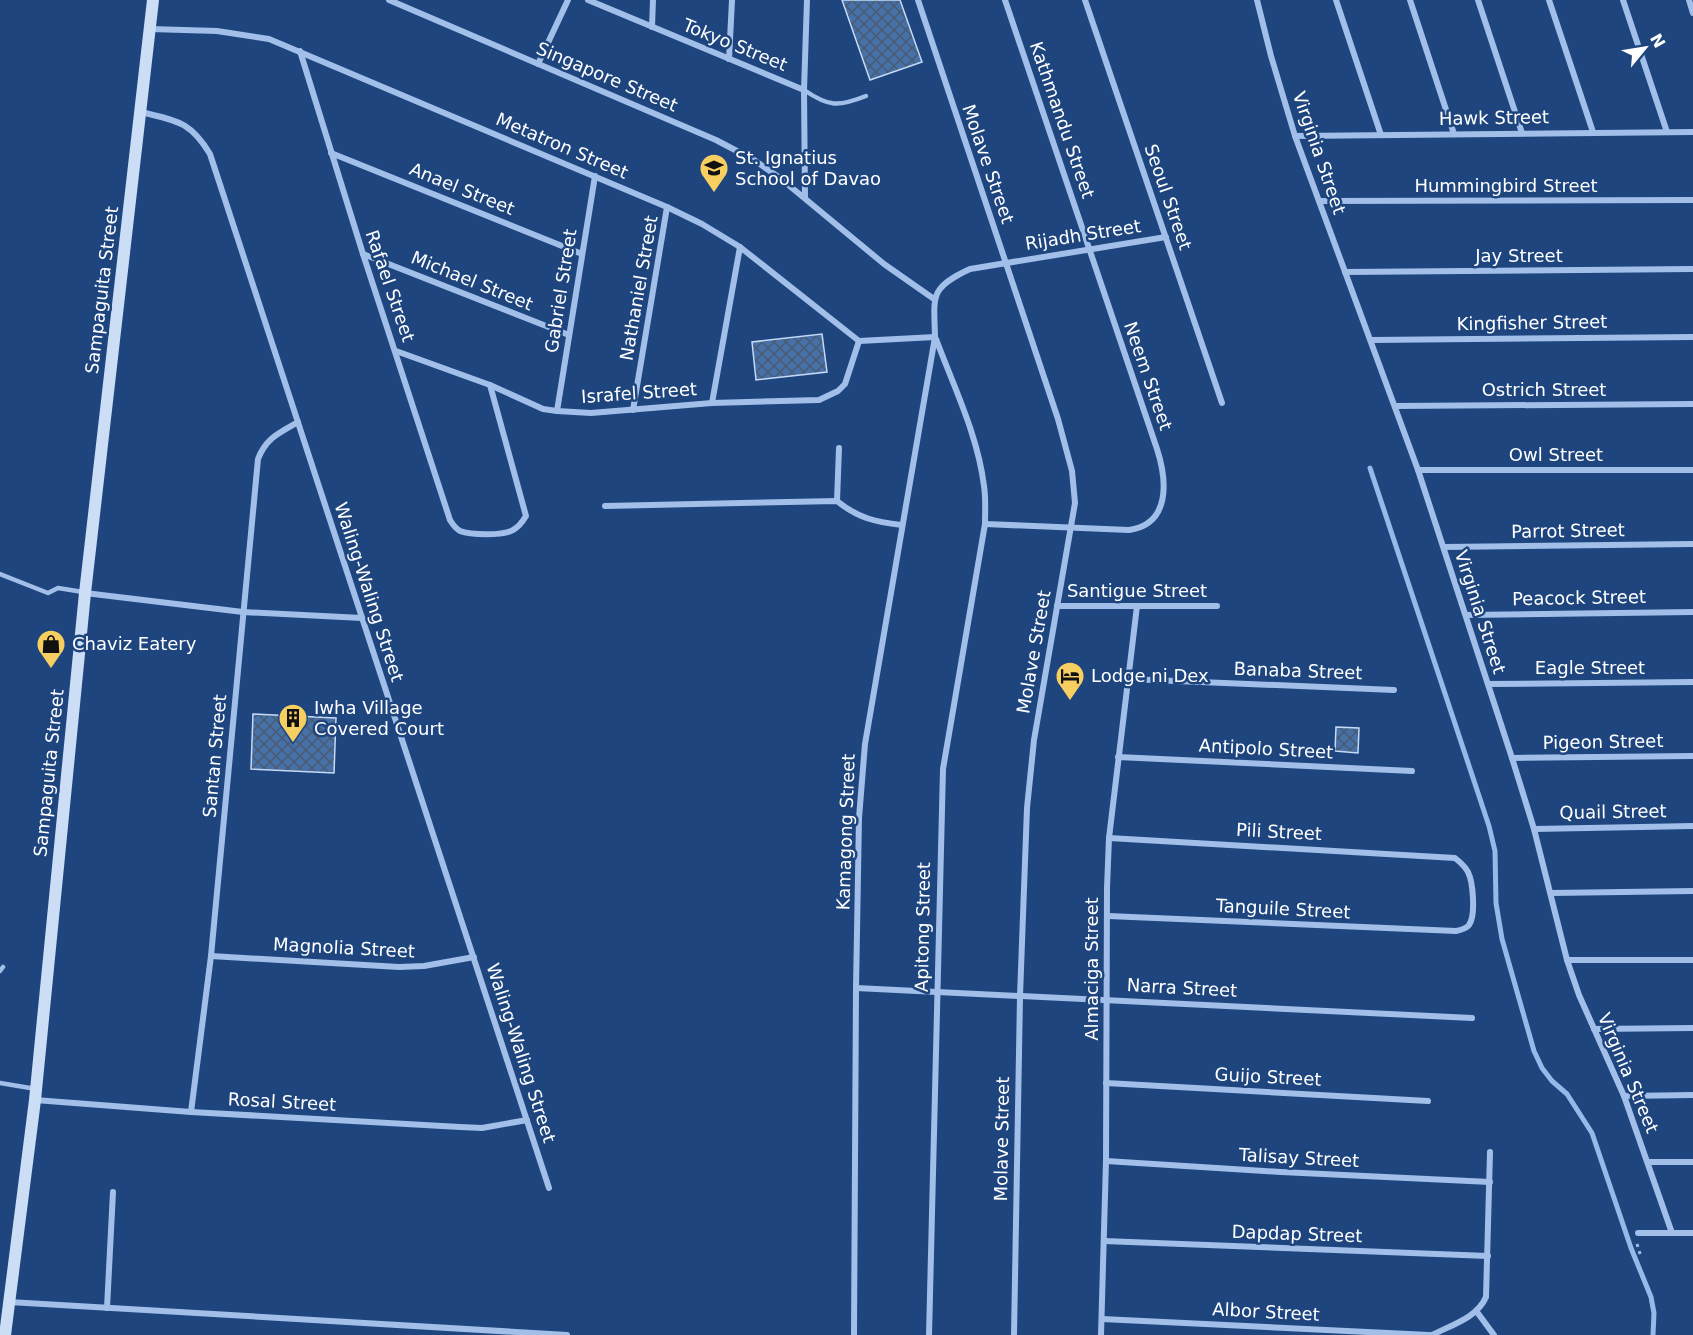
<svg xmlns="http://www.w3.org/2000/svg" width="1693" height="1335" viewBox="0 0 1693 1335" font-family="'DejaVu Sans',sans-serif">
<defs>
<pattern id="building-cross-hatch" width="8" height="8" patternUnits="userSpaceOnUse" patternTransform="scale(1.5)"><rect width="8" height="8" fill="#4670a8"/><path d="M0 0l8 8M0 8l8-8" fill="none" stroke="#4a5a71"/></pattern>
</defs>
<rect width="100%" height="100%" fill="#1e457e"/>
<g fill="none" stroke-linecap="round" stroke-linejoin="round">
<!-- stream -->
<polyline stroke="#94baea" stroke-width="5" points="1370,468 1489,826 1495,851 1496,903 1502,939 1534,1051 1542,1068 1552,1081 1567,1094 1592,1133 1631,1248 1651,1297 1654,1313 1653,1335"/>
</g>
<!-- building -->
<g fill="url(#building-cross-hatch)" stroke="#c5daf6" stroke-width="1.5">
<polygon points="842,0 900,0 922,62 870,80"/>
<polygon points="822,334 827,372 756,380 752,342"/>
<polygon points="253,714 336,718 334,773 251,769"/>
<polygon points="1336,727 1359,728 1358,753 1335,751"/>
</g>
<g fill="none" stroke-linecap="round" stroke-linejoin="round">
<!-- path -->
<polyline stroke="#a1bfe8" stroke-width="3" stroke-dasharray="3 4.5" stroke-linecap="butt" points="1637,1244 1641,1257"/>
<!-- lane -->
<g stroke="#a1bfe8" stroke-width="4.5">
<path d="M804,90C829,107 838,107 866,96"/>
<polyline points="0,574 48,593 58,588 83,592"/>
<polyline points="0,971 3,967"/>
<polyline points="0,1083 36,1089"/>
</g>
<!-- street -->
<g stroke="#a1bfe8" stroke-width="6">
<polyline points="389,0 716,140 754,160 780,178 884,264 934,299"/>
<polyline points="588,0 804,90"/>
<polyline points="918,0 1058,419 1072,471 1075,503 1034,740 1027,808 1020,996 1014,1335"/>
<polyline points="1085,0 1222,403"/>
<polyline points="1257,0 1271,56 1295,136 1418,470 1512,758 1534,829 1567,960 1579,995 1624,1096 1672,1233"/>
<polyline points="1336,0 1381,135"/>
<polyline points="1410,0 1454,134"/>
<polyline points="1478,0 1522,133"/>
<polyline points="1549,0 1593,132"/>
<polyline points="1623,0 1667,132"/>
<polyline points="1689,0 1693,13"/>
<polyline points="652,27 653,0"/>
<polyline points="150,29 217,31 269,39 667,207 702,224 740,247 859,341 935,337"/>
<path d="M300,51L363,254L450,520C453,525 455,528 460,531C470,535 503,536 513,530C519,527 523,521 526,516L490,385"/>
<polyline points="729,59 732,0"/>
<polyline points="538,64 568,0"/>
<path d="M141,112C177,121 190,121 210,154L549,1188"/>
<polyline points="1295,136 1693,132"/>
<polyline points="331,153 582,254"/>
<polyline points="805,197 804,90 807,0"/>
<polyline points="1319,201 1693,200"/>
<polyline points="363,254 569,335"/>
<polyline points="1345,272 1693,269"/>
<polyline points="1371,340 1693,337"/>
<polyline points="396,351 490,385 543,409 557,411 591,413 712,403 819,400 838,391 845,384 859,341"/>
<polyline points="712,403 740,247"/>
<polyline points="1395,406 1693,404"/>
<polyline points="633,410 667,207"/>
<polyline points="557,411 595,176"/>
<polyline points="1418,470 1693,470"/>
<polyline points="837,501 839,448"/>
<path d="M605,506L837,501C858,518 875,522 902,525"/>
<path d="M985,524L1129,530C1171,524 1167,480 1157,449L1005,0"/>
<polyline points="1444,547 1693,544"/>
<polyline points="85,593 243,612 362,618"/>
<polyline points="1057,606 1217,606"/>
<polyline points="1466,615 1693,612"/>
<polyline points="1128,679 1394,690"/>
<polyline points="1488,684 1693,682"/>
<polyline points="1118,757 1412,771"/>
<polyline points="1512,758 1693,756"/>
<polyline points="1534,829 1693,826"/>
<polyline points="1551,893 1693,891"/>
<path d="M1108,916L1456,931C1461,930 1466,929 1469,925C1476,915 1473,882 1468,872C1465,866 1460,862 1455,858L1109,838"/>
<polyline points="211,956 399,967 424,966 474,957"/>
<polyline points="1567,960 1693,960"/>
<polyline points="856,988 1472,1018"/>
<polyline points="1594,1029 1693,1028"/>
<polyline points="1106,1083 1428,1101"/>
<polyline points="1624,1096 1693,1095"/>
<polyline points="35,1100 191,1112 460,1127 482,1128 527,1120"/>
<path d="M191,1112L211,956L258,459C266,438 279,433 298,422"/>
<polyline points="1106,1161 1281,1172 1490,1182"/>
<polyline points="1648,1162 1693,1162"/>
<polyline points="1638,1233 1693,1233"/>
<polyline points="1104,1241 1488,1256"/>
<polyline points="9,1302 567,1335"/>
<polyline points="107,1308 113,1192"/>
<polyline points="1477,1312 1494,1335"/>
<polyline points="1102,1319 1429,1335"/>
<path d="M854,1335L856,988L859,818L865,744L935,337C934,296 929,288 970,269L1166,237"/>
<path d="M929,1335L943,769L985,524C985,511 986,498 984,486C978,436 954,387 936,339"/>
<polyline points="1101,1335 1106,1161 1107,888 1109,838 1137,606"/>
<path d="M1432,1335C1451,1325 1477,1318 1486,1297L1490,1152"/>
</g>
<!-- secondary -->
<polyline stroke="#ccddf6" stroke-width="12" points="5,1335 35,1100 85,593 153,0"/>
</g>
<!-- icons -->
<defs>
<g id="school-pin" transform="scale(1.5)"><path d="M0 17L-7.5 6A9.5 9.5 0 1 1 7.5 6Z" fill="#f7cf60" stroke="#1e457e"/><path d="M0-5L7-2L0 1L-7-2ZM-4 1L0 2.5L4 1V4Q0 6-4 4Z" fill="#111"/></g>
<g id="shop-pin" transform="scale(1.5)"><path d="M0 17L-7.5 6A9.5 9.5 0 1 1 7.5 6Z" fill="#f7cf60" stroke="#1e457e"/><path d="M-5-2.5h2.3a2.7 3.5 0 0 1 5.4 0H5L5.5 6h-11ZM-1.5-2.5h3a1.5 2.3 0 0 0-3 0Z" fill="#111"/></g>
<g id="hotel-pin" transform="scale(1.5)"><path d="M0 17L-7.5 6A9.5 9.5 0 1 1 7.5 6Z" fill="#f7cf60" stroke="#1e457e"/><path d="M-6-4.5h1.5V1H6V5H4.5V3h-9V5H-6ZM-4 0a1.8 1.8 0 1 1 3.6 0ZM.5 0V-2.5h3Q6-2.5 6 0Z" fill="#111"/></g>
<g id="building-pin" transform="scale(1.5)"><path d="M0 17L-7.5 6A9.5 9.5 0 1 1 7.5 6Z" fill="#f7cf60" stroke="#1e457e"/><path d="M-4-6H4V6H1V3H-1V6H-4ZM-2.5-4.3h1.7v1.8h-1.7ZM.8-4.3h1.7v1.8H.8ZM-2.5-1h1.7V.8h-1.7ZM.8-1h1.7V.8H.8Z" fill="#111"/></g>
</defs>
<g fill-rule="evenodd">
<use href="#school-pin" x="714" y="168"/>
<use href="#shop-pin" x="51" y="644"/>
<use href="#hotel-pin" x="1070" y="676"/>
<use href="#building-pin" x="293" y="718"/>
</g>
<g text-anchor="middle" stroke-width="5" stroke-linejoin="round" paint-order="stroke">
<!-- street labels -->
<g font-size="18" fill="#fff" stroke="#1e457e">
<text transform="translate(735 45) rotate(22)" y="6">Tokyo Street</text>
<text transform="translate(607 77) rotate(23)" y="6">Singapore Street</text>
<text transform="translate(1494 118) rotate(-1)" y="6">Hawk Street</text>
<text transform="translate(1062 120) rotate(71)" y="6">Kathmandu Street</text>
<text transform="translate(562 146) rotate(23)" y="6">Metatron Street</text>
<text transform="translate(1319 153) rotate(71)" y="6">Virginia Street</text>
<text transform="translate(988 164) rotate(71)" y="6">Molave Street</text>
<text x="1506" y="192">Hummingbird Street</text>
<text transform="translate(462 189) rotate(22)" y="6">Anael Street</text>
<text transform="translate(1168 197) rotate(71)" y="6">Seoul Street</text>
<text transform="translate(1083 235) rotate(-9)" y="6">Rijadh Street</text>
<text x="1519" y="262">Jay Street</text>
<text transform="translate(472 281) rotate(22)" y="6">Michael Street</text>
<text transform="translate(390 286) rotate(71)" y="6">Rafael Street</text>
<text transform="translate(639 288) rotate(-80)" y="6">Nathaniel Street</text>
<text transform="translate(102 290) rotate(-83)" y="6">Sampaguita Street</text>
<text transform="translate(561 291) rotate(-81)" y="6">Gabriel Street</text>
<text transform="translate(1532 323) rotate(-1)" y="6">Kingfisher Street</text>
<text transform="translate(1148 376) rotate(71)" y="6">Neem Street</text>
<text x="1544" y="396">Ostrich Street</text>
<text transform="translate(639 393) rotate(-4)" y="6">Israfel Street</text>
<text x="1556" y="461">Owl Street</text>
<text transform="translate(1568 531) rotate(-1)" y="6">Parrot Street</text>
<text x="1137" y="597">Santigue Street</text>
<text transform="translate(369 592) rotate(72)" y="6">Waling-Waling Street</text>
<text transform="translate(1579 598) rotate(-1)" y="6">Peacock Street</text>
<text transform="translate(1480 612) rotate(72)" y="6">Virginia Street</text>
<text transform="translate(1034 652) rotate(-80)" y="6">Molave Street</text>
<text x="1590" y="674">Eagle Street</text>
<text transform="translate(1298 671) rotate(2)" y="6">Banaba Street</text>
<text transform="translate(1603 742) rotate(-1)" y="6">Pigeon Street</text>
<text transform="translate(1266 749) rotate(3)" y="6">Antipolo Street</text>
<text transform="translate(215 756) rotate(-85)" y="6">Santan Street</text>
<text transform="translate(49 773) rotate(-84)" y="6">Sampaguita Street</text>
<text transform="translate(1613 812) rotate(-1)" y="6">Quail Street</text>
<text transform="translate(846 832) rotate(-88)" y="6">Kamagong Street</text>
<text transform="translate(1279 832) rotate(3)" y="6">Pili Street</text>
<text transform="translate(1283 909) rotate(3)" y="6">Tanguile Street</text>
<text transform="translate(923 927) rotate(-89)" y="6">Apitong Street</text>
<text transform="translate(344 948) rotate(3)" y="6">Magnolia Street</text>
<text transform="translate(1092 969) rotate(-90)" y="6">Almaciga Street</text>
<text transform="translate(1182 988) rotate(3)" y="6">Narra Street</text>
<text transform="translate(521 1053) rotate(72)" y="6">Waling-Waling Street</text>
<text transform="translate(1628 1073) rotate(67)" y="6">Virginia Street</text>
<text transform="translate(1268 1077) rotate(3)" y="6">Guijo Street</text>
<text transform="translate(282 1102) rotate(3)" y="6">Rosal Street</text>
<text transform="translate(1002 1139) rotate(-89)" y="6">Molave Street</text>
<text transform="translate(1299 1158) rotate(3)" y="6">Talisay Street</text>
<text transform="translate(1297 1234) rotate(2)" y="6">Dapdap Street</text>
<text transform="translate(1266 1312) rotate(3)" y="6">Albor Street</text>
</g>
<!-- poi labels -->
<g font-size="18" fill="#fff" stroke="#1e457e" text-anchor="start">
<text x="735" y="164">St. Ignatius<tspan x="735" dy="21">School of Davao</tspan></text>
<text x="72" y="650">Chaviz Eatery</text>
<text x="1091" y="682">Lodge ni Dex</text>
<text x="314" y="714">Iwha Village<tspan x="314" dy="21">Covered Court</tspan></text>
</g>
</g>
<!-- north arrow -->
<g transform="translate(1645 48) rotate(60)" stroke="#1e457e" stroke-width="4.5" paint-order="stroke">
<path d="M0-4.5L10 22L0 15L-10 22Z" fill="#ffffff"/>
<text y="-9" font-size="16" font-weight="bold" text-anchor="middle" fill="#ffffff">N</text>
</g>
</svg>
